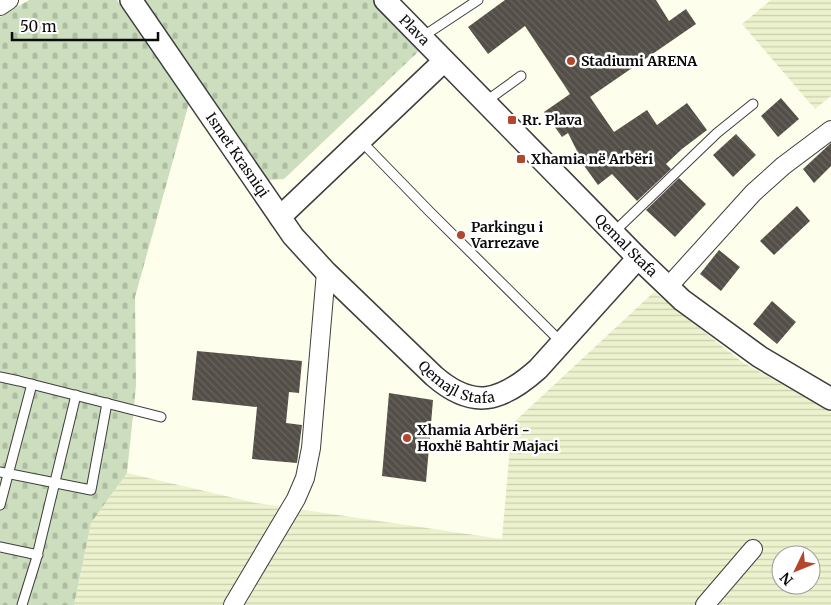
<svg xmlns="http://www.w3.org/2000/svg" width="831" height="605" viewBox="0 0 831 605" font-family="Merriweather,serif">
<defs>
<pattern id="farmland-rules" width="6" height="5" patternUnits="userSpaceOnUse" patternTransform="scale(1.25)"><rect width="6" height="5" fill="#ecf2cd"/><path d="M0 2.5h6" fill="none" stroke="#c9ceaf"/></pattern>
<pattern id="cemetery-stones" width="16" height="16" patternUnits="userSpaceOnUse" patternTransform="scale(1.25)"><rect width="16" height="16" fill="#ccdebe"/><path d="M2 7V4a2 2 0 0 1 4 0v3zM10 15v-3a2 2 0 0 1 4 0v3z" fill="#aebda2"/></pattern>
<pattern id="building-back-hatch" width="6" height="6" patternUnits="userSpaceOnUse" patternTransform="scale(1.25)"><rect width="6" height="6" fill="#534f48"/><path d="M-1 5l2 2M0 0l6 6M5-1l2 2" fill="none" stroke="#67645e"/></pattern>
</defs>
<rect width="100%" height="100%" fill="#fdfeeb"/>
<!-- farmland -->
<g fill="url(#farmland-rules)" fill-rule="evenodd">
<polygon points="771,0 831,0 831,96 815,109 742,24"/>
<path d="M654,292L742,362L831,412V605H74L91,523L127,473L256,503L502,539L512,424ZM781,555H811V585H781Z"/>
</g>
<!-- cemetery -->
<g fill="url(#cemetery-stones)">
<polygon points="29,0 117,0 189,103 135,297 136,386 127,473 91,523 74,605 0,605 0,17"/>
<polygon points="143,0 373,0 420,50 284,179 269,180"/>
</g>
<!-- building -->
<g fill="url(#building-back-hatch)">
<polygon points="505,0 656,0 669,21 686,9 696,24 590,97 614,132 647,110 657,125 687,103 707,130 682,149 666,164 671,169 637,201 612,174 598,185 585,167 568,133 562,137 544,112 570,94 525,26 488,54 468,27"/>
<polygon points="781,98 799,119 778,137 761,116"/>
<polygon points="736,134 756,155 733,177 713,155"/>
<polygon points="831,143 831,166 814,183 803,169"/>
<polygon points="679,178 706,204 675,237 646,210"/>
<polygon points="797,206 810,221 774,255 760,241"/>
<polygon points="719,250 740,267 721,291 700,274"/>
<polygon points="772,301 796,322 777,344 753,324"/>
<polygon points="197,351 302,361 299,393 289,392 286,423 302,425 297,463 252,459 257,407 192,400"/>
<polygon points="389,393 433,400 426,482 382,476"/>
</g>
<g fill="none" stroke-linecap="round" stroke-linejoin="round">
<!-- service casing -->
<g stroke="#3e3e3e" stroke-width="11">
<g id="service">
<polyline points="422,37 478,0"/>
<polyline points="485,102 521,76"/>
<polyline points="361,141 430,212 562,343"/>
<polyline points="614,232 717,133 753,104"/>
<polyline points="0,377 19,381 161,417"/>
<polyline points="0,472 91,490 107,403"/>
<polyline points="0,505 32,384"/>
<polyline points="0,547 38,555"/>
<polyline points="22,605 36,560 76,395"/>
</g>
</g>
<!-- minor casing -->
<g stroke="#3e3e3e" stroke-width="20">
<g id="minor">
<polyline points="0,6 9,0"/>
<polyline points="668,287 753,193 783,166 831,130"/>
<polyline points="233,605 296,499 305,478 311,448 326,272"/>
<polyline points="705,605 753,549"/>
</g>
</g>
<!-- tertiary casing -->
<g stroke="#3e3e3e" stroke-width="24">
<g id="tertiary">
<path id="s1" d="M131,0L293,236L326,272L434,376C473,410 501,402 538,369L638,258"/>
<path id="s2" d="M385,0L638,258L682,300L760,357L831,399"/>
<polyline points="280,217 444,61"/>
</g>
</g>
<!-- service -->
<use href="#service" stroke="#fff" stroke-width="9"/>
<!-- minor -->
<use href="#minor" stroke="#fff" stroke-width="18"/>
<!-- tertiary -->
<use href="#tertiary" stroke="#fff" stroke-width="21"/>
</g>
<!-- markers -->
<g fill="#b3462c" stroke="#fff" stroke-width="2">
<circle cx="571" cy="61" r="5"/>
<rect x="507" y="115" width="10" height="10" rx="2.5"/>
<rect x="516" y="154" width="10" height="10" rx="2.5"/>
<circle cx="461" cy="235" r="5"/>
<circle cx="407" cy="438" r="5"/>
</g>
<g text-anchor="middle" stroke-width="5" stroke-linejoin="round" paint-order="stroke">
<!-- street labels -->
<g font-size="14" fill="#0b0b0b" stroke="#fff">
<text dy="5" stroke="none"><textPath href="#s2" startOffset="42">Plava</textPath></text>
<text dy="5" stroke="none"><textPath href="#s1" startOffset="188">Ismet Krasniqi</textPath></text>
<text dy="5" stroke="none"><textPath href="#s2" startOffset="344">Qemal Stafa</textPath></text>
<text dy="5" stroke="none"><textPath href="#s1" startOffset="509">Qemajl Stafa</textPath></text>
</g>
<!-- poi labels -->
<g font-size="14" font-weight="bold" fill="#0b0b0b" stroke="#fff" text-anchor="start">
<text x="581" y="66">Stadiumi ARENA</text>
<text x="522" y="125">Rr. Plava</text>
<text x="531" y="164">Xhamia në Arbëri</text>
<text x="471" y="232">Parkingu i<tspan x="471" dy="16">Varrezave</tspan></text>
<text x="417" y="435">Xhamia Arbëri -<tspan x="417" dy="16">Hoxhë Bahtir Majaci</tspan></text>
</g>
</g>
<!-- north arrow -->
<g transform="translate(796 570) rotate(227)"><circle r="24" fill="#ffffff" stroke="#9d9d9d"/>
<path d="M0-4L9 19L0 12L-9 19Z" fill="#b3462c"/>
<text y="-8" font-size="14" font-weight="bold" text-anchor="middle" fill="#0b0b0b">N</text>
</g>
<!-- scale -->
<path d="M12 32v8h146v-8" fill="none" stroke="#0b0b0b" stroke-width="2.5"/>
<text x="20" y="32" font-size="15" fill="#0b0b0b" stroke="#ffffff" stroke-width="4" paint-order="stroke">50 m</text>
</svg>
